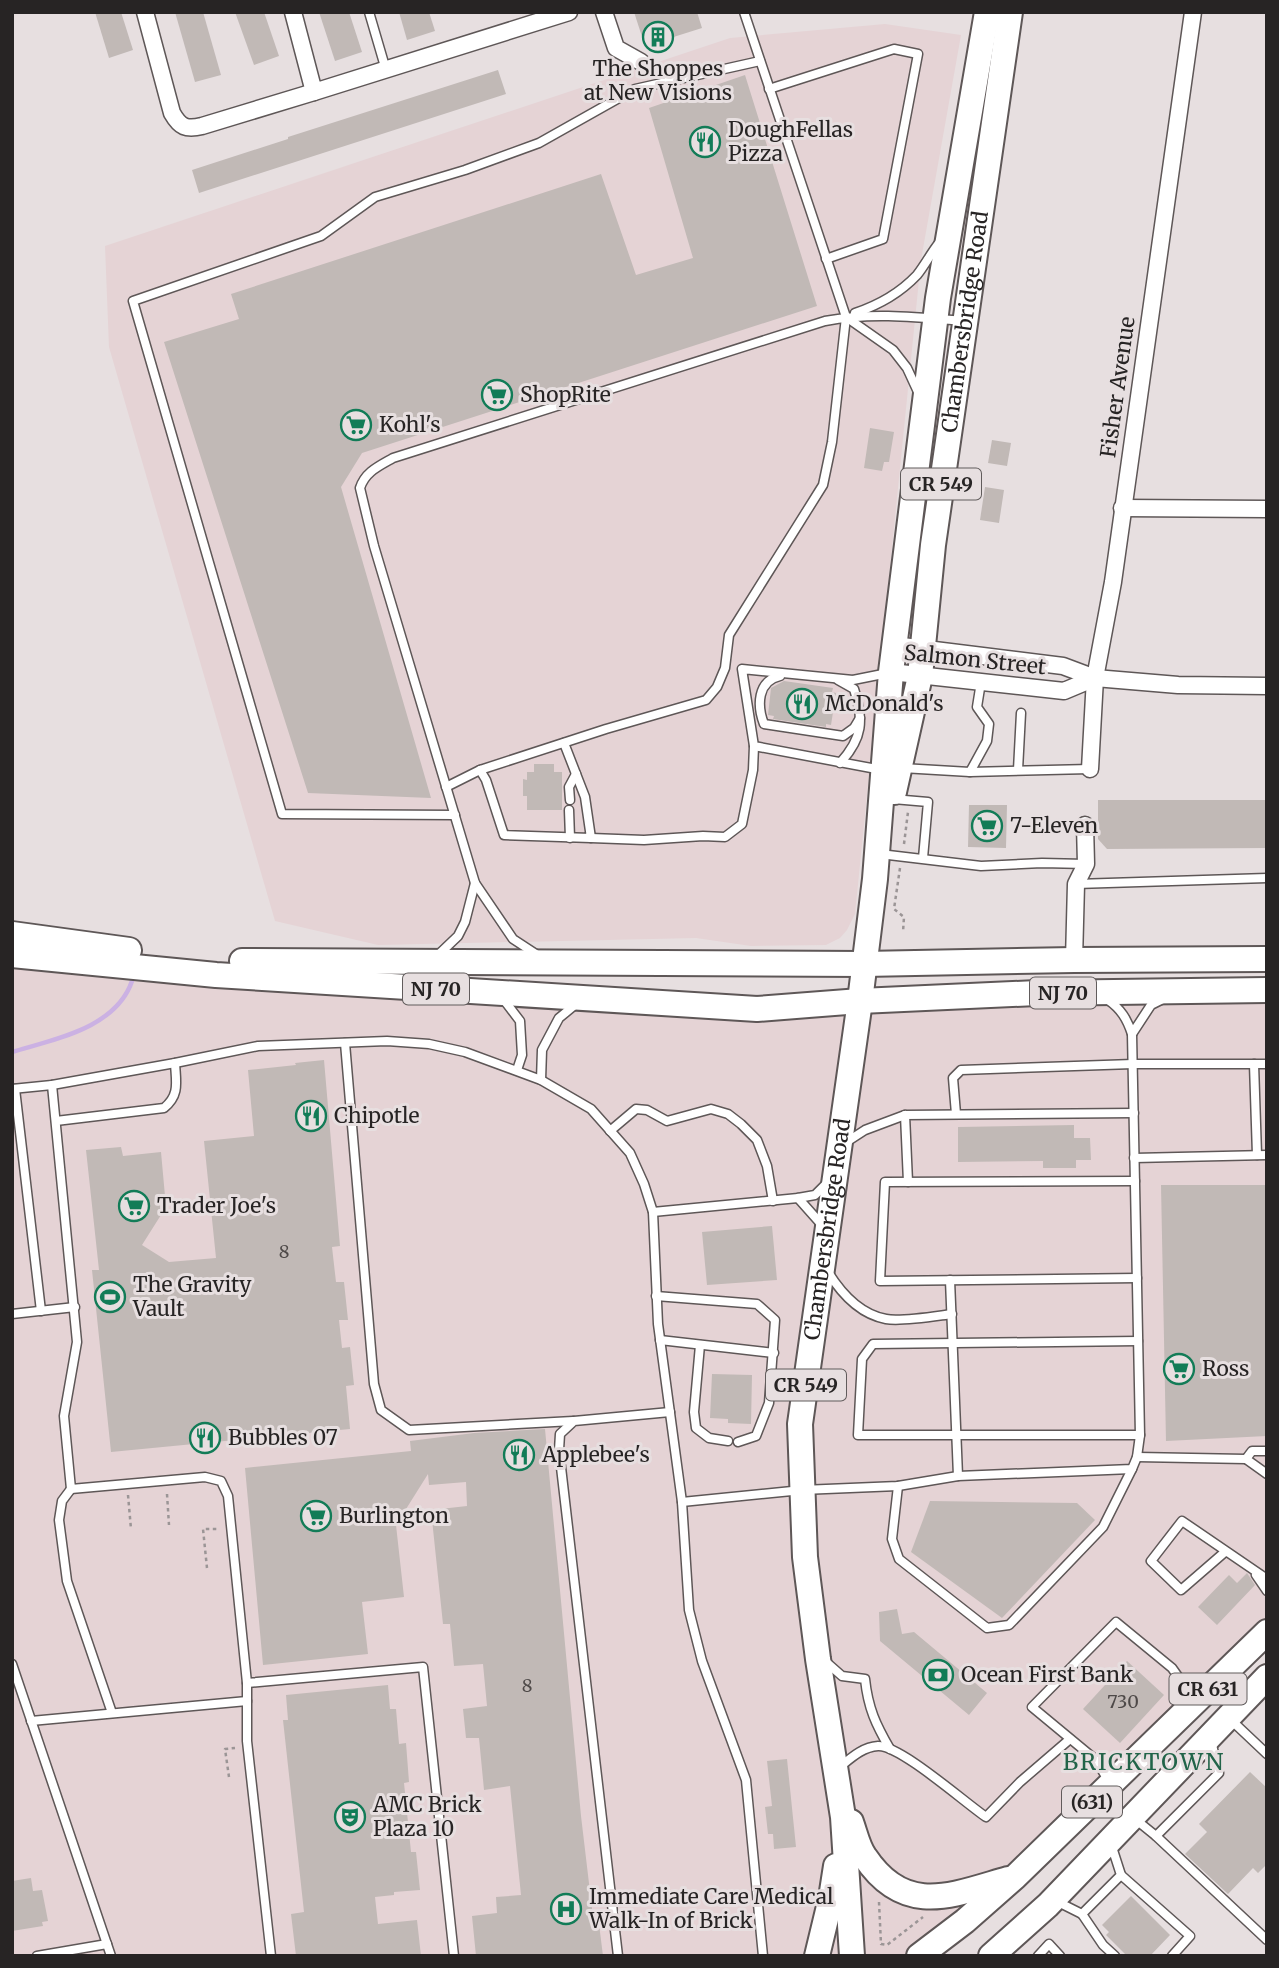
<svg xmlns="http://www.w3.org/2000/svg" width="1279" height="1968" viewBox="0 0 1279 1968" font-family="Merriweather,serif">
<rect width="100%" height="100%" fill="#e7dfe0"/>
<!-- built -->
<g fill="#e5d3d5">
<polygon points="885,24 961,35 921,260 855,914 847,930 840,938 826,945 751,946 696,938 378,945 275,921 109,347 105,246 730,38"/>
<polygon points="12,955 757,1009 1267,990 1267,1632 919,1956 12,1956"/>
</g>
<g fill="none" stroke-linecap="round" stroke-linejoin="round">
<!-- stream -->
<path stroke="#cbb1e3" stroke-width="4.5" d="M12,1052C55,1039 116,1028 132,981"/>
</g>
<!-- building -->
<g fill="#c1b9b6">
<polygon points="95,12 121,12 133,50 109,58"/>
<polygon points="175,12 203,12 221,75 195,82"/>
<polygon points="235,12 264,12 279,56 254,65"/>
<polygon points="319,12 349,12 362,52 335,61"/>
<polygon points="399,12 429,12 435,31 407,40"/>
<polygon points="634,12 697,12 702,28 645,46"/>
<polygon points="498,70 506,94 199,193 192,170 288,139 288,137"/>
<polygon points="745,75 817,306 362,453 341,487 431,798 308,793 164,342 239,319 231,294 601,174 636,275 693,258 649,108"/>
<polygon points="870,428 894,432 889,462 884,462 882,471 864,468"/>
<polygon points="992,440 1011,443 1007,466 988,463"/>
<polygon points="985,487 1004,490 999,523 980,520"/>
<polygon points="784,681 833,688 832,692 836,693 831,725 826,724 826,727 773,719 774,716 768,715 771,688"/>
<polygon points="534,764 554,764 554,772 562,772 562,810 527,810 527,796 523,796 523,779 527,780 527,772 534,772"/>
<polygon points="1098,800 1267,800 1267,848 1107,849 1098,839"/>
<polygon points="969,805 1007,805 1006,848 968,847"/>
<polygon points="324,1060 340,1246 332,1247 336,1282 344,1282 348,1320 339,1320 342,1348 350,1347 354,1385 346,1386 350,1429 111,1452 92,1270 99,1270 86,1150 121,1147 123,1156 161,1152 166,1207 142,1245 169,1262 216,1258 204,1141 254,1136 248,1070 296,1065 295,1063"/>
<polygon points="1074,1125 1074,1138 1090,1138 1091,1160 1076,1160 1076,1168 1043,1168 1043,1161 958,1162 958,1127"/>
<polygon points="1161,1185 1267,1185 1267,1436 1166,1441"/>
<polygon points="772,1226 777,1280 707,1285 702,1232"/>
<polygon points="712,1374 752,1375 751,1424 728,1423 728,1419 710,1418"/>
<polygon points="545,1429 581,1816 593,1917 598,1916 603,1956 476,1956 472,1916 497,1913 496,1897 521,1895 510,1786 484,1790 479,1738 466,1738 463,1709 487,1706 483,1664 454,1666 450,1624 443,1624 431,1510 467,1506 466,1482 429,1485 428,1474 396,1525 404,1597 362,1602 368,1654 263,1665 245,1468 411,1451 410,1441 474,1433"/>
<polygon points="930,1501 1077,1503 1095,1520 1002,1618 911,1552"/>
<polygon points="1247,1573 1255,1585 1217,1625 1198,1607 1229,1575 1237,1583"/>
<polygon points="897,1609 902,1634 914,1632 987,1693 969,1715 880,1641 879,1612"/>
<polygon points="1127,1661 1164,1695 1120,1743 1083,1709"/>
<polygon points="388,1685 390,1709 396,1709 399,1744 406,1743 409,1782 404,1783 411,1852 416,1852 420,1890 394,1892 394,1895 375,1897 378,1924 417,1920 421,1956 296,1956 291,1914 304,1912 283,1720 288,1720 286,1695"/>
<polygon points="787,1759 796,1847 774,1849 773,1834 768,1834 765,1807 772,1806 767,1761"/>
<polygon points="1250,1772 1267,1788 1267,1864 1258,1873 1253,1868 1228,1894 1185,1854 1207,1832 1199,1824"/>
<polygon points="31,1878 33,1891 42,1890 48,1921 42,1922 43,1926 12,1931 12,1881"/>
<polygon points="1131,1896 1170,1935 1150,1956 1127,1956 1106,1935 1109,1932 1102,1925"/>
</g>
<g fill="none" stroke-linecap="round" stroke-linejoin="round">
<!-- service casing -->
<g stroke="#5e5757" stroke-width="11">
<g id="service">
<polyline points="369,12 386,70"/>
<polyline points="769,89 894,49 918,54 883,239 826,259"/>
<path d="M855,313C879,305 899,294 917,275C925,265 931,253 939,243"/>
<polyline points="846,317 893,350 907,368 919,394"/>
<path d="M780,676C757,681 757,706 764,724L843,736L854,728L860,718"/>
<path d="M838,680L854,689C864,720 863,738 840,763"/>
<polyline points="902,768 970,772 987,741 989,724 977,707 981,682"/>
<polyline points="480,770 486,780 504,835 591,838 585,797 564,743"/>
<polyline points="882,770 754,746 742,669 853,680 888,673"/>
<polyline points="1018,770 1021,713"/>
<polyline points="970,772 1090,769"/>
<polyline points="446,787 480,770 606,729 706,700 717,687 725,668 729,635 823,485 832,442 846,317 744,12"/>
<polyline points="893,799 928,802 923,858"/>
<polyline points="570,800 569,787 576,774"/>
<polyline points="569,810 570,838"/>
<polyline points="455,815 282,814 133,301 321,236 375,197 465,170 539,143 635,89 760,61"/>
<polyline points="591,838 644,840 703,836 725,837 742,824 753,770 754,746"/>
<polyline points="880,854 981,866 1042,863 1086,864"/>
<polyline points="1076,884 1267,878"/>
<polyline points="437,956 458,936 465,922 475,883"/>
<path d="M539,956L513,939L475,883L374,546L360,488C365,472 379,466 393,458L825,321C871,312 916,317 963,321"/>
<polyline points="504,1000 520,1021 522,1055 517,1070"/>
<path d="M1108,1000C1121,1009 1127,1019 1132,1034L1151,1005L1163,999"/>
<polyline points="345,1043 374,1384 381,1410 409,1430 573,1421"/>
<polyline points="1254,1064 1257,1155"/>
<polyline points="541,1080 542,1050 559,1018 576,1004"/>
<polyline points="52,1085 77,1342 64,1416 71,1489 205,1477 221,1481 228,1496 247,1683 247,1741 271,1956"/>
<polyline points="12,1089 52,1085 175,1063 258,1046 387,1041 429,1044 465,1052 541,1080 591,1109 630,1153 644,1184 653,1212 658,1324 682,1502 689,1610 702,1661 746,1780 763,1956"/>
<polyline points="15,1089 41,1311"/>
<polyline points="956,1114 953,1078 961,1070 1133,1064 1267,1064"/>
<path d="M56,1121L164,1108C180,1095 176,1082 175,1063"/>
<polyline points="610,1131 636,1109 647,1110 667,1121 711,1109 728,1114 741,1124 757,1140 767,1166 773,1201"/>
<polyline points="845,1143 865,1130 905,1115"/>
<polyline points="1134,1158 1267,1155"/>
<polyline points="1135,1181 885,1182 880,1281 1137,1278"/>
<polyline points="908,1182 905,1115 1134,1113"/>
<polyline points="798,1198 822,1225"/>
<polyline points="653,1212 798,1198 815,1195 828,1182"/>
<path d="M828,1272C841,1293 859,1314 886,1319C901,1322 936,1316 952,1314"/>
<polyline points="950,1280 958,1476"/>
<polyline points="656,1296 757,1304 775,1320 769,1403 756,1436 738,1442"/>
<polyline points="12,1314 75,1307"/>
<polyline points="660,1340 774,1353"/>
<polyline points="1138,1341 873,1344 862,1359 858,1435 1140,1435"/>
<polyline points="700,1345 694,1412 696,1428 709,1438 728,1441"/>
<polyline points="1267,1451 1252,1451 1246,1459 1267,1474"/>
<polyline points="1137,1457 1246,1459"/>
<polyline points="898,1486 892,1539 899,1559 987,1628 1009,1625 1103,1527 1132,1469"/>
<polyline points="71,1489 62,1501 59,1520 67,1581 112,1713"/>
<polyline points="682,1502 802,1490 898,1486 958,1476 1132,1469 1137,1457 1140,1435 1132,1034"/>
<polyline points="1226,1551 1181,1590 1151,1561 1182,1521 1267,1579"/>
<polyline points="1256,1575 1267,1591"/>
<path d="M825,1661L842,1676L865,1679C868,1708 876,1725 890,1749"/>
<polyline points="12,1664 111,1956"/>
<polyline points="247,1683 423,1667 454,1956"/>
<polyline points="1231,1720 1267,1754"/>
<polyline points="31,1721 247,1701"/>
<path d="M841,1766C852,1757 863,1747 878,1746C900,1745 964,1802 986,1817L1020,1782L1070,1739"/>
<polyline points="1108,1780 1096,1760 1032,1707 1116,1622 1172,1668 1194,1699"/>
<polyline points="1135,1819 1156,1836 1219,1773 1211,1741"/>
<polyline points="1156,1836 1267,1940"/>
<polyline points="1121,1875 1190,1936 1172,1956"/>
<polyline points="1056,1901 1082,1914 1121,1875 1111,1844"/>
<polyline points="1082,1914 1103,1945 1115,1956"/>
<polyline points="37,1956 107,1944"/>
<polyline points="618,1956 559,1450 560,1434 574,1421 670,1412"/>
<polyline points="1038,1956 1049,1944 1060,1956"/>
</g>
</g>
<!-- minor casing -->
<g stroke="#5e5757" stroke-width="19">
<g id="minor">
<path d="M145,12L172,113C180,127 186,130 202,126L314,92"/>
<polyline points="293,12 314,92 569,12"/>
<polyline points="604,12 616,48 641,62"/>
<polyline points="1122,508 1267,509"/>
<polyline points="894,645 1063,666 1095,678 1178,685 1267,686"/>
<polyline points="891,672 1064,691 1095,678"/>
<polyline points="1090,769 1095,678 1113,582 1193,12"/>
<polyline points="1074,960 1076,884 1086,864 1085,825"/>
</g>
</g>
<!-- primary casing -->
<g stroke="#5e5757" stroke-width="28">
<g id="primary">
<path id="s1" d="M894,792L920,676L933,545L1010,12"/>
<path d="M851,1822C855,1833 858,1848 865,1857C905,1917 952,1895 1008,1879"/>
<polyline points="817,1956 831,1898 836,1866"/>
<path id="s2" d="M852,1956L843,1817L818,1659L805,1557L800,1424L860,1001L875,879L891,672L938,298L987,12"/>
<polyline points="919,1956 965,1921 1015,1877 1267,1632"/>
<polyline points="991,1956 1048,1905 1267,1677"/>
</g>
</g>
<!-- trunk casing -->
<g stroke="#5e5757" stroke-width="28">
<g id="trunk">
<polyline points="12,934 129,950"/>
<polyline points="12,955 216,975 757,1009 860,1001 1037,993 1267,990"/>
<polyline points="242,961 864,964 1074,960 1267,959"/>
</g>
</g>
<!-- path -->
<g stroke="#9b9596" stroke-width="2.5" stroke-dasharray="3.5 3.5" stroke-linecap="butt">
<polyline points="904,844 908,812"/>
<polyline points="900,868 894,909 904,917 903,932"/>
<polyline points="167,1494 169,1525"/>
<polyline points="128,1495 131,1529"/>
<polyline points="207,1568 203,1529 219,1529"/>
<polyline points="229,1777 225,1749 235,1748"/>
<polyline points="879,1902 881,1944 887,1945 923,1917"/>
</g>
<!-- service -->
<use href="#service" stroke="#fff" stroke-width="8"/>
<!-- minor -->
<use href="#minor" stroke="#fff" stroke-width="16"/>
<!-- primary -->
<use href="#primary" stroke="#fff" stroke-width="24"/>
<!-- trunk -->
<use href="#trunk" stroke="#fff" stroke-width="24"/>
</g>
<!-- icons -->
<defs>
<g id="building-ring" transform="scale(1.575)"><circle r="9.5" fill="#e7dfe0" stroke="#127c57" stroke-width="1.5"/><path d="M-4-6H4V6H1V3H-1V6H-4ZM-2.5-4.3h1.7v1.8h-1.7ZM.8-4.3h1.7v1.8H.8ZM-2.5-1h1.7V.8h-1.7ZM.8-1h1.7V.8H.8Z" fill="#127c57"/></g>
<g id="restaurant-ring" transform="scale(1.575)"><circle r="9.5" fill="#e7dfe0" stroke="#127c57" stroke-width="1.5"/><path d="M-5-6h1v4h1v-4h1v4h1v-4h1v5L-1.5 .5V6h-2V.5L-5-1ZM5-6V6H3V1.5H1.5Q1.5-4 5-6Z" fill="#127c57"/></g>
<g id="supermarket-ring" transform="scale(1.575)"><circle r="9.5" fill="#e7dfe0" stroke="#127c57" stroke-width="1.5"/><path d="M-6-5.5h2.5l.6 2H6L4.5 2H-2.5L-4.4-4H-6ZM-1.5 3.2a1.3 1.3 0 1 0 .1 0ZM3 3.2a1.3 1.3 0 1 0 .1 0Z" fill="#127c57"/></g>
<g id="stadium-ring" transform="scale(1.575)"><circle r="9.5" fill="#e7dfe0" stroke="#127c57" stroke-width="1.5"/><path d="M0-5a6.5 5 0 1 0 0 10a6.5 5 0 1 0 0-10ZM-3.5-1.8h7v3.6h-7Z" fill="#127c57"/></g>
<g id="bank-ring" transform="scale(1.575)"><circle r="9.5" fill="#e7dfe0" stroke="#127c57" stroke-width="1.5"/><path d="M-6-4H6V4H-6ZM0-2.3a2.3 2.3 0 1 0 0 4.6a2.3 2.3 0 1 0 0-4.6Z" fill="#127c57"/></g>
<g id="theatre-ring" transform="scale(1.575)"><circle r="9.5" fill="#e7dfe0" stroke="#127c57" stroke-width="1.5"/><path d="M-5-5.5Q0-4 5-5.5V0Q5 5 0 6Q-5 5-5 0ZM-3.3-2.5H-1v1.5H-3.3ZM1-2.5H3.3v1.5H1ZM-2.8 1Q0 5.5 2.8 1Z" fill="#127c57"/></g>
<g id="hospital-ring" transform="scale(1.575)"><circle r="9.5" fill="#e7dfe0" stroke="#127c57" stroke-width="1.5"/><path d="M-5-5h3v3.5h4V-5h3V5h-3V1.5h-4V5h-3Z" fill="#127c57"/></g>
</defs>
<g fill-rule="evenodd">
<use href="#building-ring" x="658" y="37"/>
<use href="#restaurant-ring" x="705" y="142"/>
<use href="#supermarket-ring" x="497" y="395"/>
<use href="#supermarket-ring" x="356" y="425"/>
<use href="#restaurant-ring" x="802" y="704"/>
<use href="#supermarket-ring" x="987" y="826"/>
<use href="#restaurant-ring" x="311" y="1116"/>
<use href="#supermarket-ring" x="134" y="1206"/>
<use href="#stadium-ring" x="110" y="1297"/>
<use href="#supermarket-ring" x="1179" y="1369"/>
<use href="#restaurant-ring" x="205" y="1438"/>
<use href="#restaurant-ring" x="519" y="1455"/>
<use href="#supermarket-ring" x="316" y="1516"/>
<use href="#bank-ring" x="938" y="1675"/>
<use href="#theatre-ring" x="350" y="1817"/>
<use href="#hospital-ring" x="566" y="1909"/>
</g>
<g text-anchor="middle" stroke-width="6" stroke-linejoin="round" paint-order="stroke">
<!-- number labels -->
<g font-size="18" fill="#4e4948">
<text x="284" y="1258">8</text>
<text x="527" y="1692">8</text>
<text x="1123" y="1708">730</text>
</g>
<!-- shield labels -->
<g fill="#e7dfe0" stroke="#615c5c" stroke-width="2">
<rect x="901" y="468.5" width="80" height="31" rx="5"/>
<rect x="403" y="973.5" width="66" height="31" rx="5"/>
<rect x="1030" y="977.5" width="66" height="31" rx="5"/>
<rect x="766" y="1369.5" width="80" height="31" rx="5"/>
<rect x="1169.5" y="1673.5" width="77" height="31" rx="5"/>
<rect x="1062" y="1786.5" width="60" height="31" rx="5"/>
</g>
<g font-size="19" font-weight="bold" fill="#272424">
<text x="941" y="491">CR 549</text>
<text x="436" y="996">NJ 70</text>
<text x="1063" y="1000">NJ 70</text>
<text x="806" y="1392">CR 549</text>
<text x="1208" y="1696">CR 631</text>
<text x="1092" y="1809">(631)</text>
</g>
<!-- poi labels -->
<g font-size="21" fill="#272424" stroke="#e7dfe0" text-anchor="start">
<text x="658" y="76" text-anchor="middle">The Shoppes<tspan x="658" dy="24">at New Visions</tspan></text>
<text x="728" y="137">DoughFellas<tspan x="728" dy="24">Pizza</tspan></text>
<text x="520" y="402">ShopRite</text>
<text x="379" y="432">Kohl's</text>
<text x="825" y="711">McDonald's</text>
<text x="1010" y="833">7-Eleven</text>
<text x="334" y="1123">Chipotle</text>
<text x="157" y="1213">Trader Joe's</text>
<text x="133" y="1292">The Gravity<tspan x="133" dy="24">Vault</tspan></text>
<text x="1202" y="1376">Ross</text>
<text x="228" y="1445">Bubbles 07</text>
<text x="542" y="1462">Applebee's</text>
<text x="339" y="1523">Burlington</text>
<text x="961" y="1682">Ocean First Bank</text>
<text x="373" y="1812">AMC Brick<tspan x="373" dy="24">Plaza 10</tspan></text>
<text x="589" y="1904">Immediate Care Medical<tspan x="589" dy="24">Walk-In of Brick</tspan></text>
</g>
<!-- street labels -->
<g font-size="21" fill="#272424" stroke="#e7dfe0">
<text dy="7" stroke="none"><textPath href="#s1" startOffset="476">Chambersbridge Road</textPath></text>
<text transform="translate(1118 387) rotate(-82)" y="7">Fisher Avenue</text>
<text transform="translate(975 660) rotate(6)" y="7">Salmon Street</text>
<text dy="7" stroke="none"><textPath href="#s2" startOffset="732">Chambersbridge Road</textPath></text>
</g>
<!-- neighbourhood labels -->
<g font-size="23" letter-spacing="2" fill="#226449" stroke="#e7dfe0">
<text x="1144" y="1770">BRICKTOWN</text>
</g>
</g>
<!-- border -->
<rect width="1279" height="1968" fill="none" stroke="#272424" stroke-width="28"/>
</svg>
